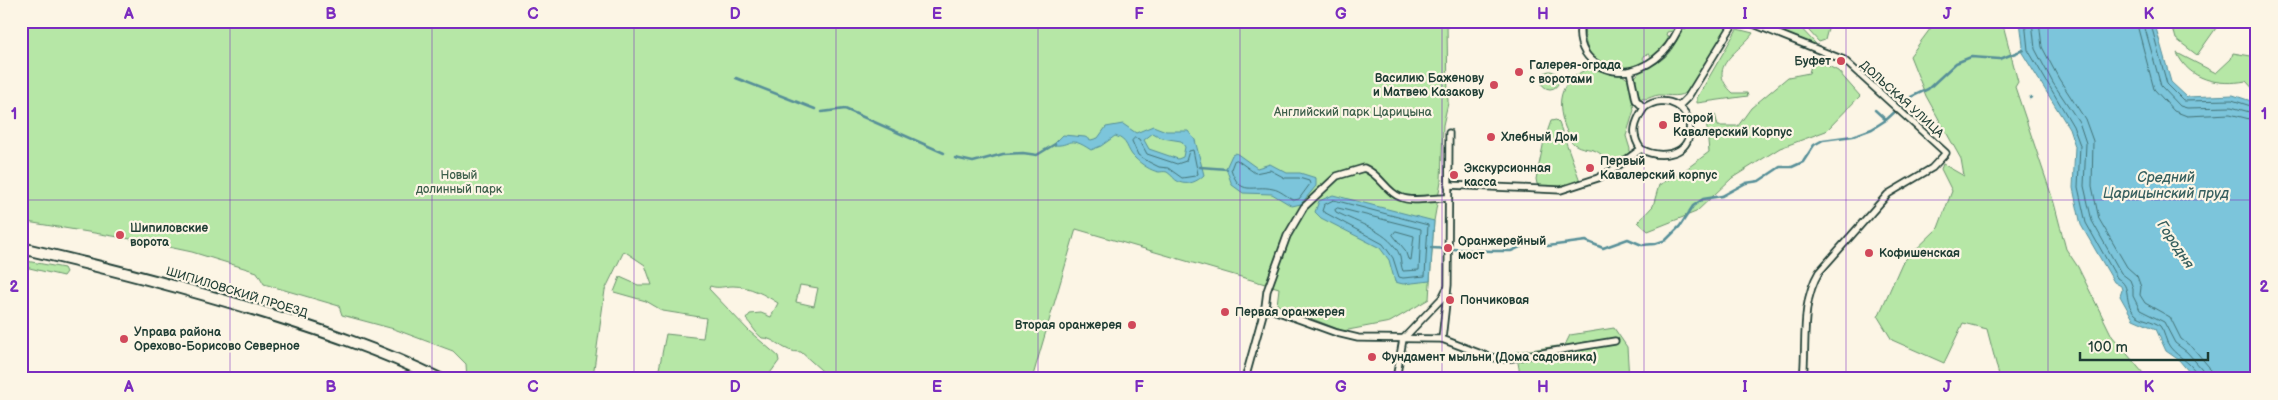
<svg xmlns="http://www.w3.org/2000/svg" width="2278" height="400" viewBox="0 0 2278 400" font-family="'Balsamiq Sans',sans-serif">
<rect width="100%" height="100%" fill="#fcf5e5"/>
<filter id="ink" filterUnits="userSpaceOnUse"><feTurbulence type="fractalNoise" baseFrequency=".02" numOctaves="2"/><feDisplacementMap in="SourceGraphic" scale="10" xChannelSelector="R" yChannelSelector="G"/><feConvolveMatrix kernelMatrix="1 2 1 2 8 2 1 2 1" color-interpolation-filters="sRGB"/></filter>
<g filter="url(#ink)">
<!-- green -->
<g fill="#b6e7a6" stroke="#6a926d" fill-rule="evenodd">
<path d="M21,21H1447L1448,103L1443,125L1441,181L1434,221L1429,299L1390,322L1343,331L1277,305L1279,288L1076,229L1032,379H831L801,352C783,353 775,337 762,338C755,333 752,325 746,319L750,314L761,313L771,317L778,303C765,295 750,286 733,286C724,286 719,289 710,286L709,289L749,331L778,356L779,361L768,376L731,379H657L666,334L703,338L706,318L663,311L646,301L614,292L620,277L638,285H652L645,265L624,251L605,290L593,376L594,379H467L466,364L453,351L394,329L342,315L339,306L264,284L257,272L192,252L131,239L21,221ZM800,285L818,288L814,306L796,302Z"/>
<path d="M1585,21H1677L1674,31L1667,32L1666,35L1671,38L1655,56L1652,58L1649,54L1645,55L1643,58L1645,62C1609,77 1580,62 1585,21Z"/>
<path d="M1688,21H1727V28C1722,41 1698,82 1688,91C1680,98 1669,95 1659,95C1654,95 1649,99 1644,99C1635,99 1634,83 1635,77C1642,68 1656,65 1665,57C1676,47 1680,29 1688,21Z"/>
<polygon points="1786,21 1794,21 1816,44 1814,46 1785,35"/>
<polygon points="1800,21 1830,21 1825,40 1819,42"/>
<polygon points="1936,21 2002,21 2018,82 2015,87 2054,203 2066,249 2078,267 2112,336 2148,379 2000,379 1987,329 1963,323 1944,363 1892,340 1878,317 1902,263 1938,228 1952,191 1941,169 1943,164 1964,176 1961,159 1926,96 1910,56"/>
<polygon points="2171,21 2221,21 2197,55 2176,39"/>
<path d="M1737,29L1753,33C1740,52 1704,67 1733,93H1747L1748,96L1697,103V98Z"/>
<path d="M2177,53L2216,73L2231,59L2233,53L2257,57V93L2246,81C2218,86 2189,80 2177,53Z"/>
<polygon points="1813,58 1838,71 1860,96 1826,131 1780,148 1732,178 1696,212 1648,231 1638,222 1653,206 1659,185 1681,173 1709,152 1706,118 1715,114 1718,126 1738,126 1751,108 1788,77 1809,73"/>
<path d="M1590,68L1611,74L1622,75L1629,80L1634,110L1626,136L1630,149L1629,155L1616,163C1607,162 1604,155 1596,151C1589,148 1581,149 1574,144C1569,140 1568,133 1565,127C1555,99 1561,79 1590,68Z"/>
<circle cx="1550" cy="80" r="9"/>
<path d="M1556,120L1559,123L1580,181C1569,186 1548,191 1537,184L1536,179L1544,141L1551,121Z"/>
<polygon points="21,260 64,268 66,272 63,276 21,266"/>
<polygon points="1614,328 1627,347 1629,379 1521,379 1516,352 1565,345 1570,335"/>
</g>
<!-- water -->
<g fill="#7bc5db" stroke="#568f98" fill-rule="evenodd">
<polygon points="2020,21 2154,21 2171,82 2187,97 2233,95 2257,103 2257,379 2195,379 2179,360 2166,351 2156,329 2133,319 2120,296 2122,290 2121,286 2114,282 2081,225 2073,188 2075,146 2069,128 2021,51 2023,46"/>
<path d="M1123,124L1136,133L1153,126L1166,131H1188L1195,140L1204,175C1198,181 1188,186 1179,182C1174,180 1171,174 1167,172C1164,171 1161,172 1159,172C1151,171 1141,164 1135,158C1126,150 1129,140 1115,136L1101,146L1091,150C1067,134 1072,147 1053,145L1063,135L1085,137L1091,140L1098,138L1106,127ZM1153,133L1162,138L1181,141L1185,147L1183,157L1178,159L1149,149L1144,140Z"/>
<polygon points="1236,153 1257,168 1270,164 1287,173 1300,173 1316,178 1316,186 1301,204 1292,206 1272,194 1243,193 1232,185 1226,168 1232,155"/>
<polygon points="1333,195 1434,221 1430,281 1403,284 1395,282 1389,260 1380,248 1321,218 1315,212 1319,201"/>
</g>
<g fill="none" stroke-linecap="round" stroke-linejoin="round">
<!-- shore -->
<g stroke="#447377" stroke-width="1">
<path d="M2025,21L2028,50L2073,126L2080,145L2078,187L2086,223L2117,278C2133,287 2122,300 2135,314C2141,320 2153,320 2160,326C2165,332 2165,341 2170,347C2178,358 2196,364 2198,379"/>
<polyline points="2032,21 2035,49 2053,83 2079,122 2086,143 2084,186 2092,221 2121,273 2130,280 2133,288 2133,296 2140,310 2164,322 2175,343 2187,352 2202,369 2204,379"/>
<polyline points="2039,21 2042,47 2059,79 2085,119 2093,141 2092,186 2099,219 2127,267 2137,276 2141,287 2140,295 2145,303 2170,317 2181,339 2193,348 2209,367 2212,379"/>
<polyline points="2136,21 2154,89 2174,111 2187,116 2230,114 2257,121"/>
<polyline points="2143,21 2161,86 2180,106 2187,108 2231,107 2257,114"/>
<polyline points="2150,21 2167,84 2184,101 2232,100 2257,108"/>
<polygon points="1135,138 1139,139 1147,154 1177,164 1186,161 1189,151 1193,150 1198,174 1195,176 1182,178 1168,168 1159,167 1149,162 1138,155 1132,141"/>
<path d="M1237,160L1255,173L1270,170L1285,178H1299L1309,181L1310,184L1299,199L1294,200C1287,197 1280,190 1273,189C1253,184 1240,198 1231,169L1234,161Z"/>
<polygon points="1334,200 1428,225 1425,276 1403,278 1399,277 1393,258 1383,244 1322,211 1324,205"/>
<path d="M1338,208L1421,229L1419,270L1403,271C1401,267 1401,261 1400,256C1391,232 1357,223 1336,212L1335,210Z"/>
<polygon points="1396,231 1414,236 1411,260 1408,259 1405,250 1393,235"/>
</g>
<!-- stream -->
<g stroke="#568f98" stroke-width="2.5">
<polyline points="736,78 815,109"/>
<polyline points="2030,98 2031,97"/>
<polyline points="1875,110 1886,120"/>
<polyline points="822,112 845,109 944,153"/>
<polyline points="955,158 973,162 1003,154 1023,153 1037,155 1055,144"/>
<polyline points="1200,167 1227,169"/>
<polyline points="1431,248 1492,251 1511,251 1532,242 1542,242 1548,246 1586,241 1603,248 1628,239 1642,245 1654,244 1666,240 1680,226 1693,206 1703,199 1722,196 1746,183 1759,181 1780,167 1792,167 1803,162 1814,145 1823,140 1853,136 1872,129 1886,120 1911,97 1928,89 1956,63 1971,57 2000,59 2023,50"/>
</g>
<!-- pedestrian casing -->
<g stroke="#1f3d34" stroke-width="9">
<g id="pedestrian">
<path d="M1581,21C1574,55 1599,74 1630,71"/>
<polyline points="1685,21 1684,25 1688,21"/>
<path d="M1746,21L1844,60L1946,153L1932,168L1888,194L1819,272C1800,304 1807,343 1803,379"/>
<polyline points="1679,106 1688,97 1735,21"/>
<path d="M1641,149C1657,158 1685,157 1689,135C1694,107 1665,92 1644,108"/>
<path d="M1448,185L1561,190L1598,178L1611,171L1641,149C1630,134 1635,122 1644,108L1636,100L1630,71C1657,64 1672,46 1682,21"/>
<polyline points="1265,307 1337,333 1358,338 1442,339 1489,357 1506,359 1615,341"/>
<polyline points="1442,339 1448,285 1449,133"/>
<path d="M1245,379L1265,307L1267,291L1287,236L1297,219L1304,207L1337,176L1364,168C1381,175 1386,192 1400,197C1413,203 1433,197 1448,198"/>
<polyline points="1396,379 1403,339 1442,298 1446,290"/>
</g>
</g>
<!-- secondary casing -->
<g stroke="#1f3d34" stroke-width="14">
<path id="secondary" d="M21,248C100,266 178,286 256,310C318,329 381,350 440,379"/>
</g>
<!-- pedestrian -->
<use href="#pedestrian" stroke="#fcf5e5" stroke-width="5.5"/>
<!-- secondary -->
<use href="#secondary" stroke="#fcf5e5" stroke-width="10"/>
</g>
</g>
<!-- grid -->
<path fill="none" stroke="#7b2cbf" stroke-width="1" stroke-opacity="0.55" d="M230,21V379M432,21V379M634,21V379M836,21V379M1038,21V379M1240,21V379M1442,21V379M1644,21V379M1846,21V379M2048,21V379M21,200H2257"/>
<!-- markers -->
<g fill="#d1495b" stroke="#fcf5e5" stroke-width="2">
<circle cx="1841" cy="61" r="5"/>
<circle cx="1519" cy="72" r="5"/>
<circle cx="1494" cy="85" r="5"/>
<circle cx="1663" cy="125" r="5"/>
<circle cx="1491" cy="137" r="5"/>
<circle cx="1590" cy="168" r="5"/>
<circle cx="1454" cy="175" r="5"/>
<circle cx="120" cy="235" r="5"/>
<circle cx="1448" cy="248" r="5"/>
<circle cx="1869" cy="253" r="5"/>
<circle cx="1450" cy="300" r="5"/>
<circle cx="1225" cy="312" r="5"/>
<circle cx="1132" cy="325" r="5"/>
<circle cx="124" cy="339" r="5"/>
<circle cx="1372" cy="357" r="5"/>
</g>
<g text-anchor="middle" stroke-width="4.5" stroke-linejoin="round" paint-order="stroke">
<!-- poi labels -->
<g font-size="12" font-weight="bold" fill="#1f3d34" stroke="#fcf5e5" text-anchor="start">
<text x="1831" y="65" text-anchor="end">Буфет</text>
<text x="1529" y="69">Галерея-ограда<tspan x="1529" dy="14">с воротами</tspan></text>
<text x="1484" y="82" text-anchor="end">Василию Баженову<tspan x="1484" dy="14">и Матвею Казакову</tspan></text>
<text x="1673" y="122">Второй<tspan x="1673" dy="14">Кавалерский Корпус</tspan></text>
<text x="1501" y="141">Хлебный Дом</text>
<text x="1600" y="165">Первый<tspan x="1600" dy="14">Кавалерский корпус</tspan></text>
<text x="1464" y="172">Экскурсионная<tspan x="1464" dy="14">касса</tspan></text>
<text x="130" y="232">Шипиловские<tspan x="130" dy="14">ворота</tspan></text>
<text x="1458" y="245">Оранжерейный<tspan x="1458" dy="14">мост</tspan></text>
<text x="1879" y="257">Кофишенская</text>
<text x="1460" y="304">Пончиковая</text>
<text x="1235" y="316">Первая оранжерея</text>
<text x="1122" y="329" text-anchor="end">Вторая оранжерея</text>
<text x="134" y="336">Управа района<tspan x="134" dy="14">Орехово-Борисово Северное</tspan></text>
<text x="1382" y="361">Фундамент мыльни (Дома садовника)</text>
</g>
<!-- street labels -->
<g font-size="12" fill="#1f3d34" stroke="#fcf5e5">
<text transform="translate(1902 99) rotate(42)" y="4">ДОЛЬСКАЯ УЛИЦА</text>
<text transform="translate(237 292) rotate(17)" y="4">ШИПИЛОВСКИЙ ПРОЕЗД</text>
</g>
<!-- park labels -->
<g font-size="12" fill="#3d5f4b" stroke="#fcf5e5">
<text x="1353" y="116">Английский парк Царицына</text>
<text x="459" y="179">Новый<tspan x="459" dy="14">долинный парк</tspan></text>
</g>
<!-- water labels -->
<g font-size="14" font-style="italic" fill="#365f5e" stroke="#fcf5e5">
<text x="2166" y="182">Средний<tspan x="2166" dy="16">Царицынский пруд</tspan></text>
<text transform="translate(2176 244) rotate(56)" y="5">Городня</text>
</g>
</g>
<!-- margin -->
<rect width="2278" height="400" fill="none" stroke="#fcf5e5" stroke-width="55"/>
<!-- scale -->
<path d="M2080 352v8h128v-8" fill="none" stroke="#1f3d34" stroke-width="2.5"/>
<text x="2088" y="352" font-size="15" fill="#1f3d34" stroke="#fcf5e5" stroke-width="4" paint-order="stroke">100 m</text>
<rect x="28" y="28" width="2222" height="344" fill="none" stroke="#7b2cbf" stroke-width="2"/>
<g font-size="16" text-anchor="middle" font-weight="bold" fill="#7b2cbf">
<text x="129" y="19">A</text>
<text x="331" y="19">B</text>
<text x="533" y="19">C</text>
<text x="735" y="19">D</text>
<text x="937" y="19">E</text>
<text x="1139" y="19">F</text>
<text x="1341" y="19">G</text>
<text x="1543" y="19">H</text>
<text x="1745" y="19">I</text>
<text x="1947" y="19">J</text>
<text x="2149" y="19">K</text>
<text x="14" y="119">1</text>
<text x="2264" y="119">1</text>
<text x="14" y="292">2</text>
<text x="2264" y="292">2</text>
<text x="129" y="392">A</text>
<text x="331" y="392">B</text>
<text x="533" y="392">C</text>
<text x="735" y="392">D</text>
<text x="937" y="392">E</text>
<text x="1139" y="392">F</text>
<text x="1341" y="392">G</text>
<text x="1543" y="392">H</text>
<text x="1745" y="392">I</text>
<text x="1947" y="392">J</text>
<text x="2149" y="392">K</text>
</g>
</svg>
